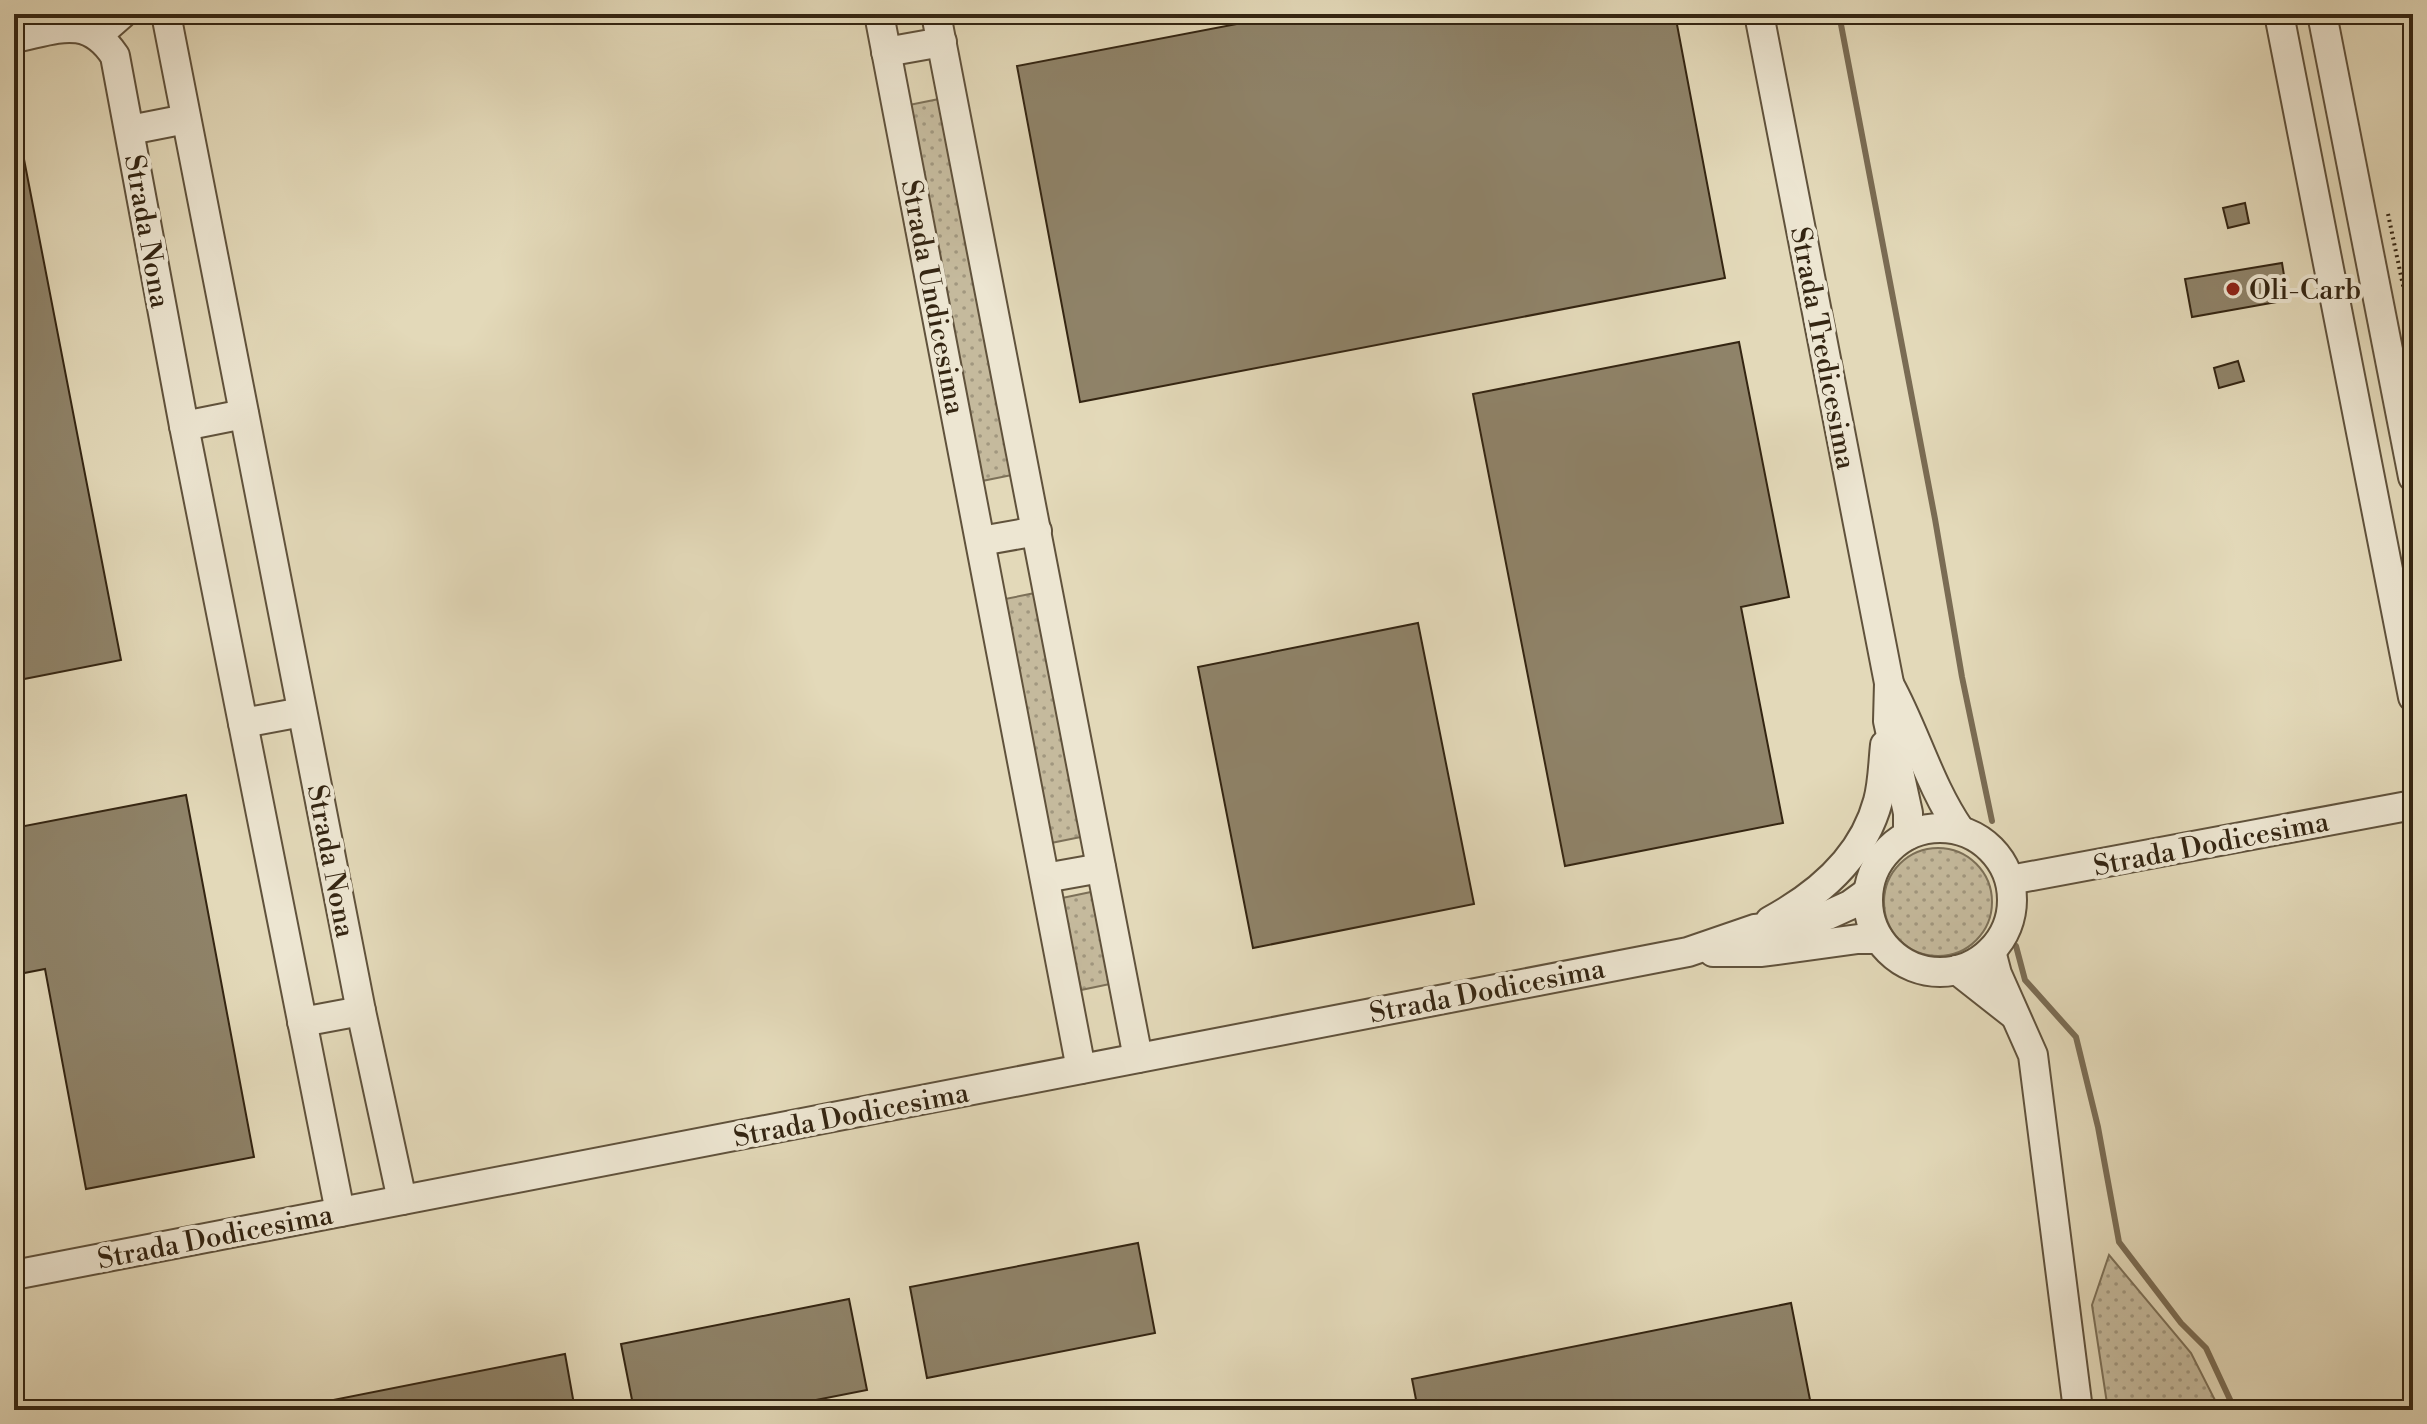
<svg xmlns="http://www.w3.org/2000/svg" width="2427" height="1424" viewBox="0 0 2427 1424" font-family="'Libre Bodoni',serif">
<defs>
<pattern id="grass-dots" width="8" height="8" patternUnits="userSpaceOnUse" patternTransform="scale(2)"><rect width="8" height="8" fill="#c5ba9d"/><path d="M2 2h.1M6 6h.1" fill="none" stroke="#a1977f" stroke-width="1.8" stroke-linecap="round"/></pattern>
</defs>
<rect width="100%" height="100%" fill="#e3d9b9"/>
<filter id="stains"><feTurbulence type="fractalNoise" baseFrequency=".0025" numOctaves="4"/><feColorMatrix values="0 0 0 0 .2 0 0 0 0 .09 0 0 0 0 .02 0 0 0 .5 -.17"/></filter>
<radialGradient id="worn" r=".72"><stop offset=".6" stop-color="#630" stop-opacity="0"/><stop offset="1" stop-color="#630" stop-opacity=".3"/></radialGradient>
<!-- grass -->
<g fill="url(#grass-dots)" stroke="#7c7058" stroke-width="2">
<polygon points="939,99 1012,475 982,481 909,105"/>
<polygon points="1035,593 1081,837 1051,843 1005,599"/>
<circle cx="1938" cy="902" r="54"/>
<polygon points="1091,892 1110,984 1081,990 1062,898"/>
<polygon points="2109,1255 2191,1353 2220,1410 2108,1410 2092,1305"/>
</g>
<g fill="none" stroke-linecap="round" stroke-linejoin="round">
<!-- stream -->
<g stroke="#7a6c54" stroke-width="6">
<polyline points="1839,14 1935,519 1962,677 1992,821"/>
<polyline points="2016,946 2025,980 2076,1037 2098,1127 2119,1242 2181,1323 2206,1348 2233,1406 2238,1410"/>
</g>
</g>
<!-- building -->
<g fill="#8f8369" stroke="#342512" stroke-width="2">
<polygon points="1289,14 1675,14 1725,278 1080,402 1017,66"/>
<polygon points="22,149 121,660 14,681 14,150"/>
<polygon points="2245,203 2249,223 2228,228 2223,208"/>
<polygon points="2282,263 2288,300 2192,317 2185,279"/>
<polygon points="1739,342 1789,597 1741,607 1783,823 1565,866 1473,394"/>
<polygon points="2238,361 2244,381 2219,388 2214,368"/>
<polygon points="1418,623 1474,904 1253,948 1198,667"/>
<polygon points="186,795 254,1157 86,1189 45,969 14,975 14,828"/>
<polygon points="1138,1243 1155,1333 927,1378 910,1287"/>
<polygon points="849,1299 867,1390 765,1410 634,1410 621,1344"/>
<polygon points="1791,1303 1812,1410 1418,1410 1412,1379"/>
<polygon points="565,1354 575,1410 324,1410 323,1402"/>
</g>
<g fill="none" stroke-linecap="round" stroke-linejoin="round">
<!-- minor casing -->
<g stroke="#60523c" stroke-width="32">
<g id="minor">
<polyline points="166,14 361,1011 402,1200"/>
<polyline points="879,14 1081,1069"/>
<polyline points="936,14 1138,1058"/>
<polyline points="1759,14 1889,683 1888,721 1908,813 1908,835"/>
<polyline points="2279,14 2413,697"/>
<polyline points="2322,14 2413,477"/>
<polyline points="98,35 122,14"/>
<path d="M14,38C56,30 87,13 115,56L184,426L340,1212"/>
<polyline points="886,52 942,42"/>
<polyline points="130,130 186,119"/>
<polyline points="184,426 244,414"/>
<polyline points="981,541 1037,531"/>
<path d="M1889,684C1915,731 1929,785 1960,830"/>
<polyline points="243,723 302,712"/>
<circle cx="1940" cy="900" r="72"/>
<polyline points="1045,878 1101,868"/>
<polyline points="2010,880 2413,805"/>
<path d="M1770,921C1820,894 1863,857 1878,801C1883,783 1883,763 1885,745"/>
<polyline points="1991,951 1997,974 2033,1055 2078,1410"/>
<polyline points="1713,952 1762,952 1858,939 1879,939"/>
<polyline points="1957,970 2013,1014"/>
<polyline points="302,1022 361,1011"/>
<polyline points="14,1275 1688,952 1755,929 1801,924 1828,915 1850,905 1868,892"/>
</g>
</g>
<!-- path -->
<polyline stroke="#342512" stroke-width="4" stroke-dasharray="2 4" stroke-linecap="butt" points="2388,214 2413,333"/>
<!-- minor -->
<use href="#minor" stroke="#ede6d2" stroke-width="28"/>
</g>
<!-- markers -->
<circle fill="#8f2418" stroke="#ede6d2" stroke-width="3" cx="2233" cy="289" r="8"/>
<g text-anchor="middle" stroke-width="8" stroke-linejoin="round" paint-order="stroke">
<!-- street labels -->
<g font-size="28" fill="#342512" stroke="#ede6d2">
<text transform="translate(148 231) rotate(80)" y="10">Strada Nona</text>
<text transform="translate(934 297) rotate(79)" y="10">Strada Undicesima</text>
<text transform="translate(1824 348) rotate(79)" y="10">Strada Tredicesima</text>
<text transform="translate(2211 843) rotate(-11)" y="10">Strada Dodicesima</text>
<text transform="translate(332 861) rotate(79)" y="10">Strada Nona</text>
<text transform="translate(1487 990) rotate(-11)" y="10">Strada Dodicesima</text>
<text transform="translate(851 1114) rotate(-11)" y="10">Strada Dodicesima</text>
<text transform="translate(215 1236) rotate(-11)" y="10">Strada Dodicesima</text>
</g>
<!-- poi labels -->
<g font-size="28" fill="#342512" stroke="#ede6d2" text-anchor="start">
<text x="2249" y="299">Oli-Carb</text>
</g>
</g>
<!-- margin -->
<rect width="2427" height="1424" fill="none" stroke="#e3d9b9" stroke-width="48"/>
<rect x="16" y="16" width="2395" height="1392" fill="none" stroke="#342512" stroke-width="4"/>
<rect x="24" y="24" width="2379" height="1376" fill="none" stroke="#342512" stroke-width="2"/>
<rect width="100%" height="100%" filter="url(#stains)"/>
<rect width="100%" height="100%" fill="url(#worn)"/>
</svg>
